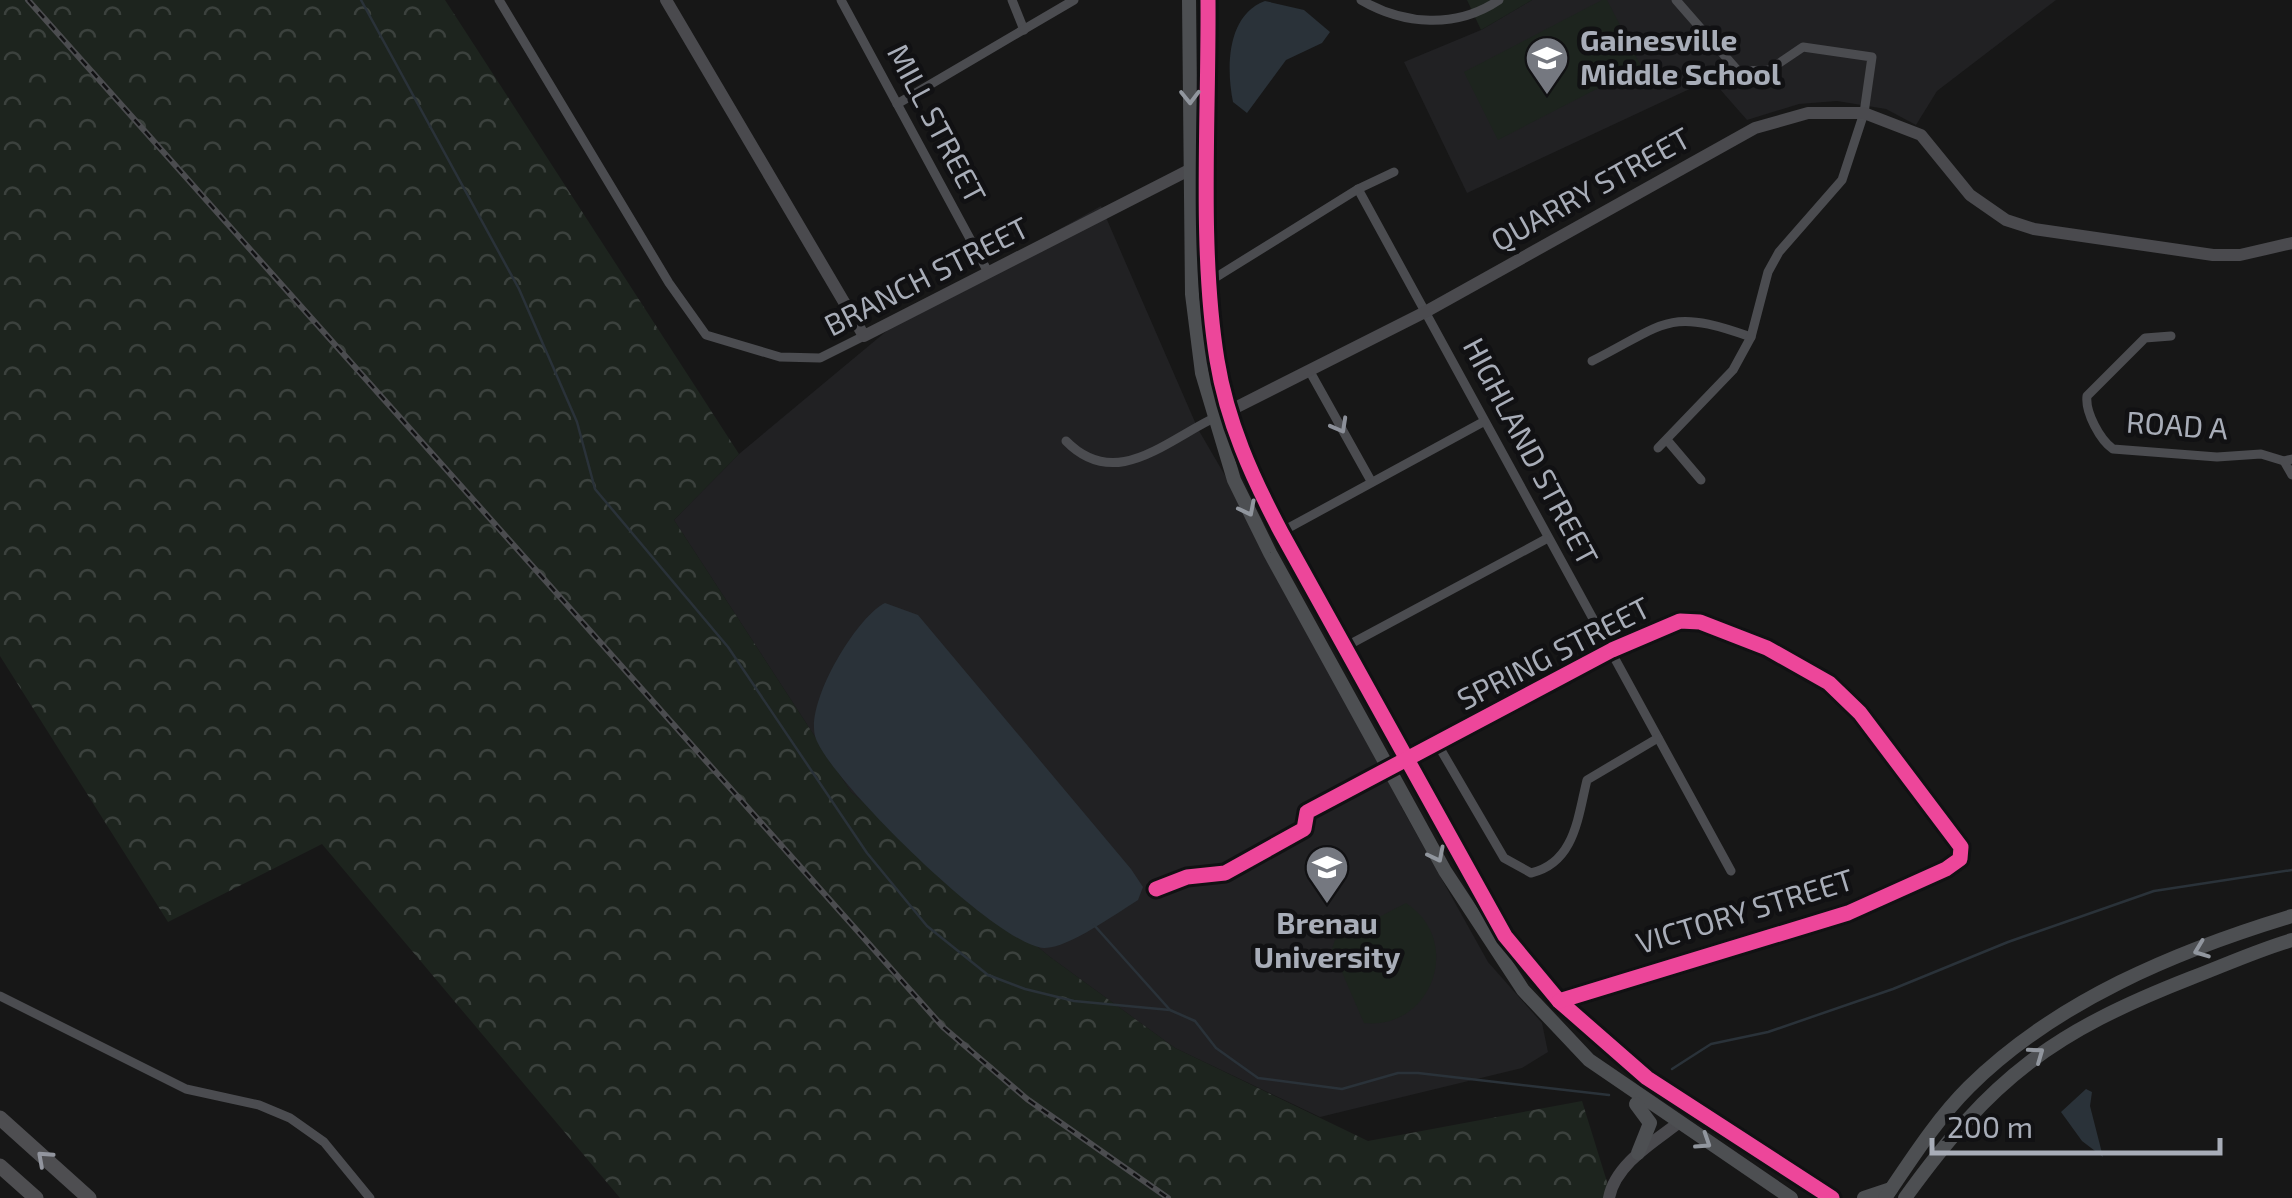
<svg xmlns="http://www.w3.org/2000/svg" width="2292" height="1198" viewBox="0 0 2292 1198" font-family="'Exo 2',sans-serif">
<defs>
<pattern id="forest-crowns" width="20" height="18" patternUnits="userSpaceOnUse" patternTransform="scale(2.5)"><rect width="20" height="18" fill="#1d241e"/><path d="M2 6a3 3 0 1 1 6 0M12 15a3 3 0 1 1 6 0" fill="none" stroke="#3b413d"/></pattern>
</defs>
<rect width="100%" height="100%" fill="#171717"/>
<!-- built -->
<g fill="#212123">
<polygon points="1532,0 2056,0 1937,91 1916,125 1886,109 1837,101 1799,104 1747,120 1711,79 1467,193 1404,62 1481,30"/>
<polygon points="1101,206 1198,429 1413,799 1401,806 1488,962 1542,1023 1548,1052 1522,1068 1320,1117 1175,1048 1050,957 851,792 674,520 739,454 907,314"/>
</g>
<!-- forest -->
<polygon fill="url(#forest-crowns)" points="0,0 445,0 739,454 674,520 851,792 1050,957 1175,1048 1368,1141 1582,1101 1612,1198 620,1198 322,844 168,922 0,656"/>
<!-- pitch -->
<g fill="#1d241e">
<polygon points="1467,0 1532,0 1481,30"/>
<polygon points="1602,0 1607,0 1641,66 1498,140 1464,72"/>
<path d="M1406,903C1464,941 1432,1030 1364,1023L1332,949L1335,940Z"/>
</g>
<!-- water -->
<g fill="#2a3239">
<path d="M1265,1L1304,10L1330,32L1322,43L1286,60L1247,113L1233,102C1226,67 1227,15 1265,1Z"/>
<path d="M885,603L918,615L1131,869L1143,887L1138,900C1117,913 1067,949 1044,948C998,946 833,783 816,739C803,706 856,617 885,603Z"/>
<polygon points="2086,1089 2092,1092 2090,1106 2103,1157 2082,1141 2061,1112"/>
</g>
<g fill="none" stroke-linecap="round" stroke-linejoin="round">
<!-- stream -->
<g stroke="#2a3239" stroke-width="2.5">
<polyline points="361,0 519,289 577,422 595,489 728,647 867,853 927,926 988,975 1025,989 1074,1001 1170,1010 1195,1021 1216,1048 1258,1078 1342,1089 1398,1073 1418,1073 1609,1095"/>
<polyline points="1094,925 1170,1010"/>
<polyline points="1672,1069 1711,1044 1768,1032 1893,989 2008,942 2154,891 2292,870"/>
</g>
<!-- street -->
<g stroke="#4b4c50" stroke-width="9">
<polyline points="499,0 669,283 706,335 780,357 820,358 864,336"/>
<polyline points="841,0 988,272"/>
<polyline points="1012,0 1024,30"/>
<path d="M1361,0C1404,25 1456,29 1499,0"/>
<polyline points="897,104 1074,0"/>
<polyline points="1358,189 1731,871"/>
<polyline points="1210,281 1358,189 1394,172"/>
<path d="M2171,336L2145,338L2087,396C2085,412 2100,440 2113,449L2217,457L2261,454L2284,461"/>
<path d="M1592,361C1667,323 1667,307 1751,337"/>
<polyline points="1309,370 1371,481"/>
<polyline points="1667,440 1701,480"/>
<path d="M1066,441C1116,492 1166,440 1218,416"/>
<polyline points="1658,448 1733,370 1751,337 1768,272 1779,252 1842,180 1864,113 1872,57 1803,47 1769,70 1738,71 1676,0"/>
<polyline points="2292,459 2284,461 2292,475"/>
<polyline points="1281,532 1483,422"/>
<polyline points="1343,648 1546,539"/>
<path d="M1438,745L1504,858L1531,873C1575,863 1578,816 1587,780L1658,738"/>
<polyline points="1156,889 1187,877 1225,873 1304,829 1307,812 1612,650 1680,621 1700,622 1767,648 1829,683 1860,713 1961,847 1960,859 1946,869 1848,913 1559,1001"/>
<polyline points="0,996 186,1089 259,1105 290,1118 324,1142 370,1198"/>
</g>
<!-- secondary -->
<g stroke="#4a4a4e" stroke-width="12">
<polyline points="666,0 864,336 1191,169"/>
<polyline points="1229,411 1427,311 1755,128 1808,113 1864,113 1921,135 1970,195 2006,220 2034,229 2213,255 2240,255 2292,243"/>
<path d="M1609,1198C1615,1165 1652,1143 1677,1124"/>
</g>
<!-- primary -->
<g stroke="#4d4f52" stroke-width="14">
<polyline points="1189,0 1192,294 1202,373 1234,480 1270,553 1445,871 1523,990 1589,1060 1791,1198"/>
<path d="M1208,0C1209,115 1199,248 1217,360C1227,422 1252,477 1281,532L1505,936L1559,1001L1647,1078L1832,1198"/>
<polyline points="1636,1104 1650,1123 1638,1153"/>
<polyline points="1864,1198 1891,1189"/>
<path d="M1885,1198C1911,1160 1936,1120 1969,1087C2056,1001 2176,951 2292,916"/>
<path d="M1905,1198C1992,1077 2053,1032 2191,978C2225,965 2258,950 2292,940"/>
</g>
<!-- highway -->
<g stroke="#4e4e51" stroke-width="15">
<polyline points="0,1118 89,1198"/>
<polyline points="0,1166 36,1198"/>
</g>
<!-- rail casing -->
<g stroke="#4b4c4f" stroke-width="6">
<polyline id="rail" points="28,0 943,1027 1027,1099 1168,1198"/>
</g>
<!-- rail -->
<use href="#rail" stroke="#111113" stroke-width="2.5" stroke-dasharray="8" stroke-linecap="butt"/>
<!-- cycleway casing -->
<g stroke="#111113" stroke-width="21">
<g id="cycleway">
<path d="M1208,0C1209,115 1199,248 1217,360C1227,422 1252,477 1281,532L1505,936L1559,1001L1647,1078L1832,1198"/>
<polyline points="1156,889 1187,877 1225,873 1304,829 1307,812 1612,650 1680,621 1700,622 1767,648 1829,683 1860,713 1961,847 1960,859 1946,869 1848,913 1559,1001"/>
</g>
</g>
<!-- cycleway -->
<use href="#cycleway" stroke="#ed469a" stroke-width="15"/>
</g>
<!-- one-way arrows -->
<defs><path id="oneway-chevron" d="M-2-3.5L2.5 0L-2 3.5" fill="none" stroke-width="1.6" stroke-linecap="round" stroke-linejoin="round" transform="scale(2.5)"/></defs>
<g stroke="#91969e">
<use href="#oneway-chevron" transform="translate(1190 97) rotate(89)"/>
<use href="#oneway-chevron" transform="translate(1248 509) rotate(63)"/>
<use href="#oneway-chevron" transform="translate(1437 855) rotate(63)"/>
<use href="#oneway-chevron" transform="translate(2201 950) rotate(159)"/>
<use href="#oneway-chevron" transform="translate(2037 1054) rotate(-36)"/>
<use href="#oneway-chevron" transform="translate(1704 1142) rotate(33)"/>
</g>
<use stroke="#8c9099" href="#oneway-chevron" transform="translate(1340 426) rotate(61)"/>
<use stroke="#92959e" href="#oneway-chevron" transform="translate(44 1158) rotate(-138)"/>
<!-- icons -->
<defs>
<g id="school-pin" transform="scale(2.25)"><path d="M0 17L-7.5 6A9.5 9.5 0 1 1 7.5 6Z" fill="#757880" stroke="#111113"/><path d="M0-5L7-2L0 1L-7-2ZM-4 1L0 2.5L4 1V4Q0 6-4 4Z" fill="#fff"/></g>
<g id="university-pin" transform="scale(2.25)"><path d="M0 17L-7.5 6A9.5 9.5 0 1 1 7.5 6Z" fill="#757880" stroke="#111113"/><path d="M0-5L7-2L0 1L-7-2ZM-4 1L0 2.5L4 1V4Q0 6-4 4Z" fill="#fff"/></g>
</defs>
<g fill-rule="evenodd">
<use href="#school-pin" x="1547" y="58"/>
<use href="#university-pin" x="1327" y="867"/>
</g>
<g text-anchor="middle" stroke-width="9" stroke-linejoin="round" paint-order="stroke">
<!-- poi labels -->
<g font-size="30" font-weight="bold" fill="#a8adb8" stroke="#111113" text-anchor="start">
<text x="1580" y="51">Gainesville<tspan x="1580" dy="34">Middle School</tspan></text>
<text x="1327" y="934" text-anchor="middle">Brenau<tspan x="1327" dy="34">University</tspan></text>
</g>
<!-- street labels -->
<g font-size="30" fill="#a8adb8" stroke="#111113">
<text transform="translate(936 124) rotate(62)" y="10">MILL STREET</text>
<text transform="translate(1591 190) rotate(-29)" y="10">QUARRY STREET</text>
<text transform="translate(927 277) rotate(-27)" y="10">BRANCH STREET</text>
<text transform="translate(2177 426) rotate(4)" y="10">ROAD A</text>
<text transform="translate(1530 452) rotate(62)" y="10">HIGHLAND STREET</text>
<text transform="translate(1554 654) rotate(-27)" y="10">SPRING STREET</text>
<text transform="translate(1745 912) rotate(-17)" y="10">VICTORY STREET</text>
</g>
</g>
<!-- scale -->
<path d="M1932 1138v15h288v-15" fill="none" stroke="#a8adb8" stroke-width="5"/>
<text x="1947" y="1138" font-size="30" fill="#a8adb8" stroke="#111113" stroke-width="8" paint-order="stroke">200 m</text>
</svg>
